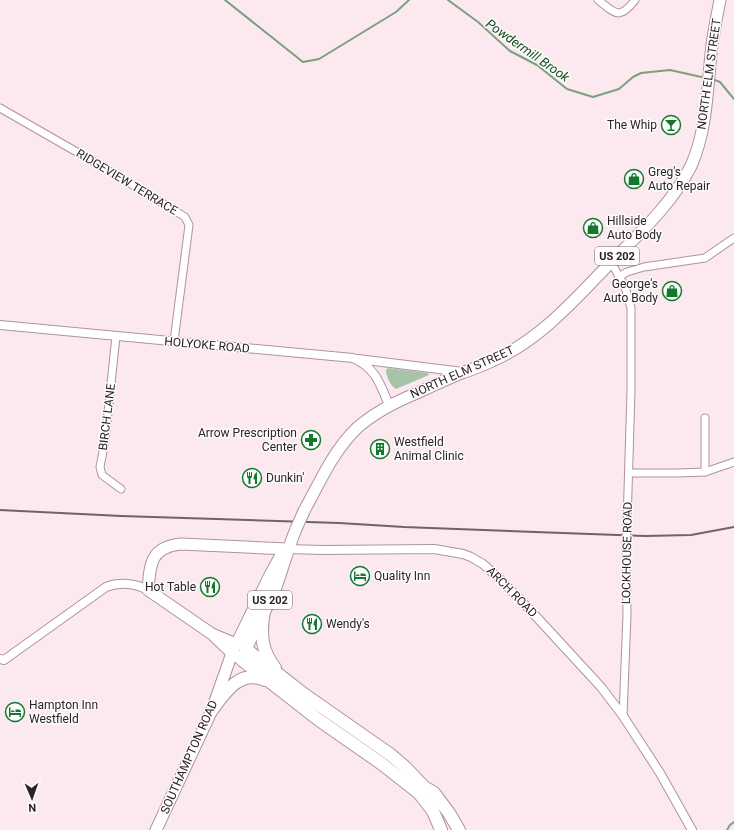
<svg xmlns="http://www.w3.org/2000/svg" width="734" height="830" viewBox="0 0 734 830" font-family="Roboto,sans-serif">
<rect width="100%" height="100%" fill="#fce9f0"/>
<!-- green -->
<path fill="#a6c5a8" d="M388,368L428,373L429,375L396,389C390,386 386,375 386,370Z"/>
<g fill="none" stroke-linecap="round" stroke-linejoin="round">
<!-- stream -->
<g stroke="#7ba07d" stroke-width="2">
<polyline points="225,0 303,62 319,59 396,12 409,0"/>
<polyline points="448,0 478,22 510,51 537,65 567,89 593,97 619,89 633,77 641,73 670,70 706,78"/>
<polyline points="712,79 720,82 734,99"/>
<polyline points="727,830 730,825 734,822"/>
</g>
<!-- minor casing -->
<g stroke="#af929e" stroke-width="9">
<g id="minor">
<path d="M598,0C615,13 619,21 635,0"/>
<polyline points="0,108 103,167 185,217 189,225 174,341"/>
<polyline points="611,262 625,287 631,308 631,391 627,524"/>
<polyline points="619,277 627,272 644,267 705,258 734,238"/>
<polyline points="116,336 105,441 100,467 102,475 121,489"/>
<polyline points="705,418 705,472"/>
<polyline points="629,473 678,473 705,472 734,462"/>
<polyline points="623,716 627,615 626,542"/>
</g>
</g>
<!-- tertiary casing -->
<g stroke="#af929e" stroke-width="10">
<g id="tertiary">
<path d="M0,325L353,358C376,368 380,384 389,405"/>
<polyline points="358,359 463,372"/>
<polyline points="288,549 323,550 434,549 463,554 471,557 483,564 501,580 531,611 601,687 623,716 660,773 692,830"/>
<path d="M0,659L4,660L106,587C119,582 135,583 148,590"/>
</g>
</g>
<!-- primary casing -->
<g stroke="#af929e" stroke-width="13">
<g id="primary">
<path d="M236,644L212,634L148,590C150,563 151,547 181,544L288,549"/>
<polyline points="156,830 212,710 232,653 215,637"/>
</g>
</g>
<!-- trunk casing -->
<g stroke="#af929e" stroke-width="13">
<g id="trunk">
<path d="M304,511C320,482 333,451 357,428C375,412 395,402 417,393C432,386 447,379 462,373C472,369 482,366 492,361C542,339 577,297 615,258C643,230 673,202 691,166C708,128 707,85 712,45C714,30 717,15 720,0"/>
<path d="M288,549L280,557L270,575L232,653L242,660C251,634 266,612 276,587C283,568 288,548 296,529"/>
</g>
</g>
<!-- motorway casing -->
<g stroke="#af929e" stroke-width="14">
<g id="motorway">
<path d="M264,611C260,633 261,650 275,668"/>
<polyline points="246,649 305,695 391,755 405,767 424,787 434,793 449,813 459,830"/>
<polyline points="242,660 319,720 382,764 419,793 433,811 441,830"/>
<path d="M212,710C225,692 240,669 265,680"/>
</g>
</g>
<!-- minor -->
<use href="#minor" stroke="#fff" stroke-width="7"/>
<!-- tertiary -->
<use href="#tertiary" stroke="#fff" stroke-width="8"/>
<!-- primary -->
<use href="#primary" stroke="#fff" stroke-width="11"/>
<!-- trunk -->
<use href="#trunk" stroke="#fff" stroke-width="11"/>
<!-- motorway -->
<use href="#motorway" stroke="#fff" stroke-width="12"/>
<!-- rail -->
<polyline stroke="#6f6268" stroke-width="2" points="0,510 121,516 339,523 404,527 645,536 691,535 734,527"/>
<!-- minor-bridge casing -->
<g stroke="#af929e" stroke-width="9" stroke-linecap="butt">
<polyline id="minor-bridge" points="626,542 627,524"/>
</g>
<!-- trunk-bridge casing -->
<g stroke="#af929e" stroke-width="13" stroke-linecap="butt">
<polyline id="trunk-bridge" points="296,529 304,511"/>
</g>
<!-- minor-bridge -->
<use href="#minor-bridge" stroke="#fff" stroke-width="7"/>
<!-- trunk-bridge -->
<use href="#trunk-bridge" stroke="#fff" stroke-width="11"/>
</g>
<!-- icons -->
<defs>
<g id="bar-ring" transform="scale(1)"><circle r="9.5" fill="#fcfcfc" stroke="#12792c" stroke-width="1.5"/><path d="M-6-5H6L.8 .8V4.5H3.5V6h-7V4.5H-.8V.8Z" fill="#12792c"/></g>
<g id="shop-ring" transform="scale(1)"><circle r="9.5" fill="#fcfcfc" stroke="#12792c" stroke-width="1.5"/><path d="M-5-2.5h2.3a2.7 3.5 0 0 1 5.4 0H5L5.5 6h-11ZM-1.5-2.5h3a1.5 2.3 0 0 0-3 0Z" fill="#12792c"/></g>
<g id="pharmacy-ring" transform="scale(1)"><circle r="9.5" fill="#fcfcfc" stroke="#12792c" stroke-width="1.5"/><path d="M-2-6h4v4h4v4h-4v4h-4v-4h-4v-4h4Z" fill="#12792c"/></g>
<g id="building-ring" transform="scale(1)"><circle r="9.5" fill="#fcfcfc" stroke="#12792c" stroke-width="1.5"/><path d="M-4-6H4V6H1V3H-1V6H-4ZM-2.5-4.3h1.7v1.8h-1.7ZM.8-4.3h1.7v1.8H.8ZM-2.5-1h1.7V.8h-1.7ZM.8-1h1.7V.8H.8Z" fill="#12792c"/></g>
<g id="restaurant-ring" transform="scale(1)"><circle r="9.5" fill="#fcfcfc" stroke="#12792c" stroke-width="1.5"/><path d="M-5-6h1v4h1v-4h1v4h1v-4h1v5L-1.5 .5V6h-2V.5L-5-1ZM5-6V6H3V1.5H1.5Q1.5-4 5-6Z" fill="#12792c"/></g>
<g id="hotel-ring" transform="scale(1)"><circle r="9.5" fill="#fcfcfc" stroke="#12792c" stroke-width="1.5"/><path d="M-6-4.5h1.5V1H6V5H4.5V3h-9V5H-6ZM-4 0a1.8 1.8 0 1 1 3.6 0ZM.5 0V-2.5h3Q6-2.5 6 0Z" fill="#12792c"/></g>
</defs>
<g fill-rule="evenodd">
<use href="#bar-ring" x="671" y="125"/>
<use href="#shop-ring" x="634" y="179"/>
<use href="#shop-ring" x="593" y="228"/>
<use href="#shop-ring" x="672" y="291"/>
<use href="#pharmacy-ring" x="311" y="440"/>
<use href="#building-ring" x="380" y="449"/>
<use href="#restaurant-ring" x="252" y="478"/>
<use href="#hotel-ring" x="360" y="576"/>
<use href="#restaurant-ring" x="210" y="587"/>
<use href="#restaurant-ring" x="312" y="624"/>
<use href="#hotel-ring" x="15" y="712"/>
</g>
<g text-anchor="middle" stroke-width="3" stroke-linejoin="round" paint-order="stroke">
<!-- shield labels -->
<g fill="#fcfcfc" stroke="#6b6367" stroke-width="1">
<rect x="595" y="247" width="44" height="18" rx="3"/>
<rect x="248" y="591" width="44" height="18" rx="3"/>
</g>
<g font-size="11" font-weight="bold" fill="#2d2227">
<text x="617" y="260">US 202</text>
<text x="270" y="604">US 202</text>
</g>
<!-- street labels -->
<g font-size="12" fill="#2d2227" stroke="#fcfcfc">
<text transform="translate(709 74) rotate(-82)" y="4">NORTH ELM STREET</text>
<text transform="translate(127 182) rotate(31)" y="4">RIDGEVIEW TERRACE</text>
<text transform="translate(207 345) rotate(5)" y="4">HOLYOKE ROAD</text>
<text transform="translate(462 372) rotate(-24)" y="4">NORTH ELM STREET</text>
<text transform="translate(107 417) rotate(-83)" y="4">BIRCH LANE</text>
<text transform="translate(627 553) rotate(-89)" y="4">LOCKHOUSE ROAD</text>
<text transform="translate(512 592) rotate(45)" y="4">ARCH ROAD</text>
<text transform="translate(189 757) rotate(-66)" y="4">SOUTHAMPTON ROAD</text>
</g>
<!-- poi labels -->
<g font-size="12" fill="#2d2227" stroke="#fcfcfc" text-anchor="start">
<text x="657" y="129" text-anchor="end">The Whip</text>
<text x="648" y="176">Greg's<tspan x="648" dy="14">Auto Repair</tspan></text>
<text x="607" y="225">Hillside<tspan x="607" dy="14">Auto Body</tspan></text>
<text x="658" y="288" text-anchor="end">George's<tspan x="658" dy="14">Auto Body</tspan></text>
<text x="297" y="437" text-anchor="end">Arrow Prescription<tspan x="297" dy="14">Center</tspan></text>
<text x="394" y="446">Westfield<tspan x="394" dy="14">Animal Clinic</tspan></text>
<text x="266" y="482">Dunkin'</text>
<text x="374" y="580">Quality Inn</text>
<text x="196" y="591" text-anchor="end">Hot Table</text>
<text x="326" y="628">Wendy's</text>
<text x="29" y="709">Hampton Inn<tspan x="29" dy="14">Westfield</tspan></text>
</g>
<!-- water labels -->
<g font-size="13" font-style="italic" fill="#144e1f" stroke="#fcfcfc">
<text transform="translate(528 50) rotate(35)" y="5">Powdermill Brook</text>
</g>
</g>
<!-- north arrow -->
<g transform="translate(32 798) rotate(178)" stroke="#fcfcfc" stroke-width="3" paint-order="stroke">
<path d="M0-3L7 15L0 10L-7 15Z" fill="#2d2227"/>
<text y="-6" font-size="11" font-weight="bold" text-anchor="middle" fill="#2d2227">N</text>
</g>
</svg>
